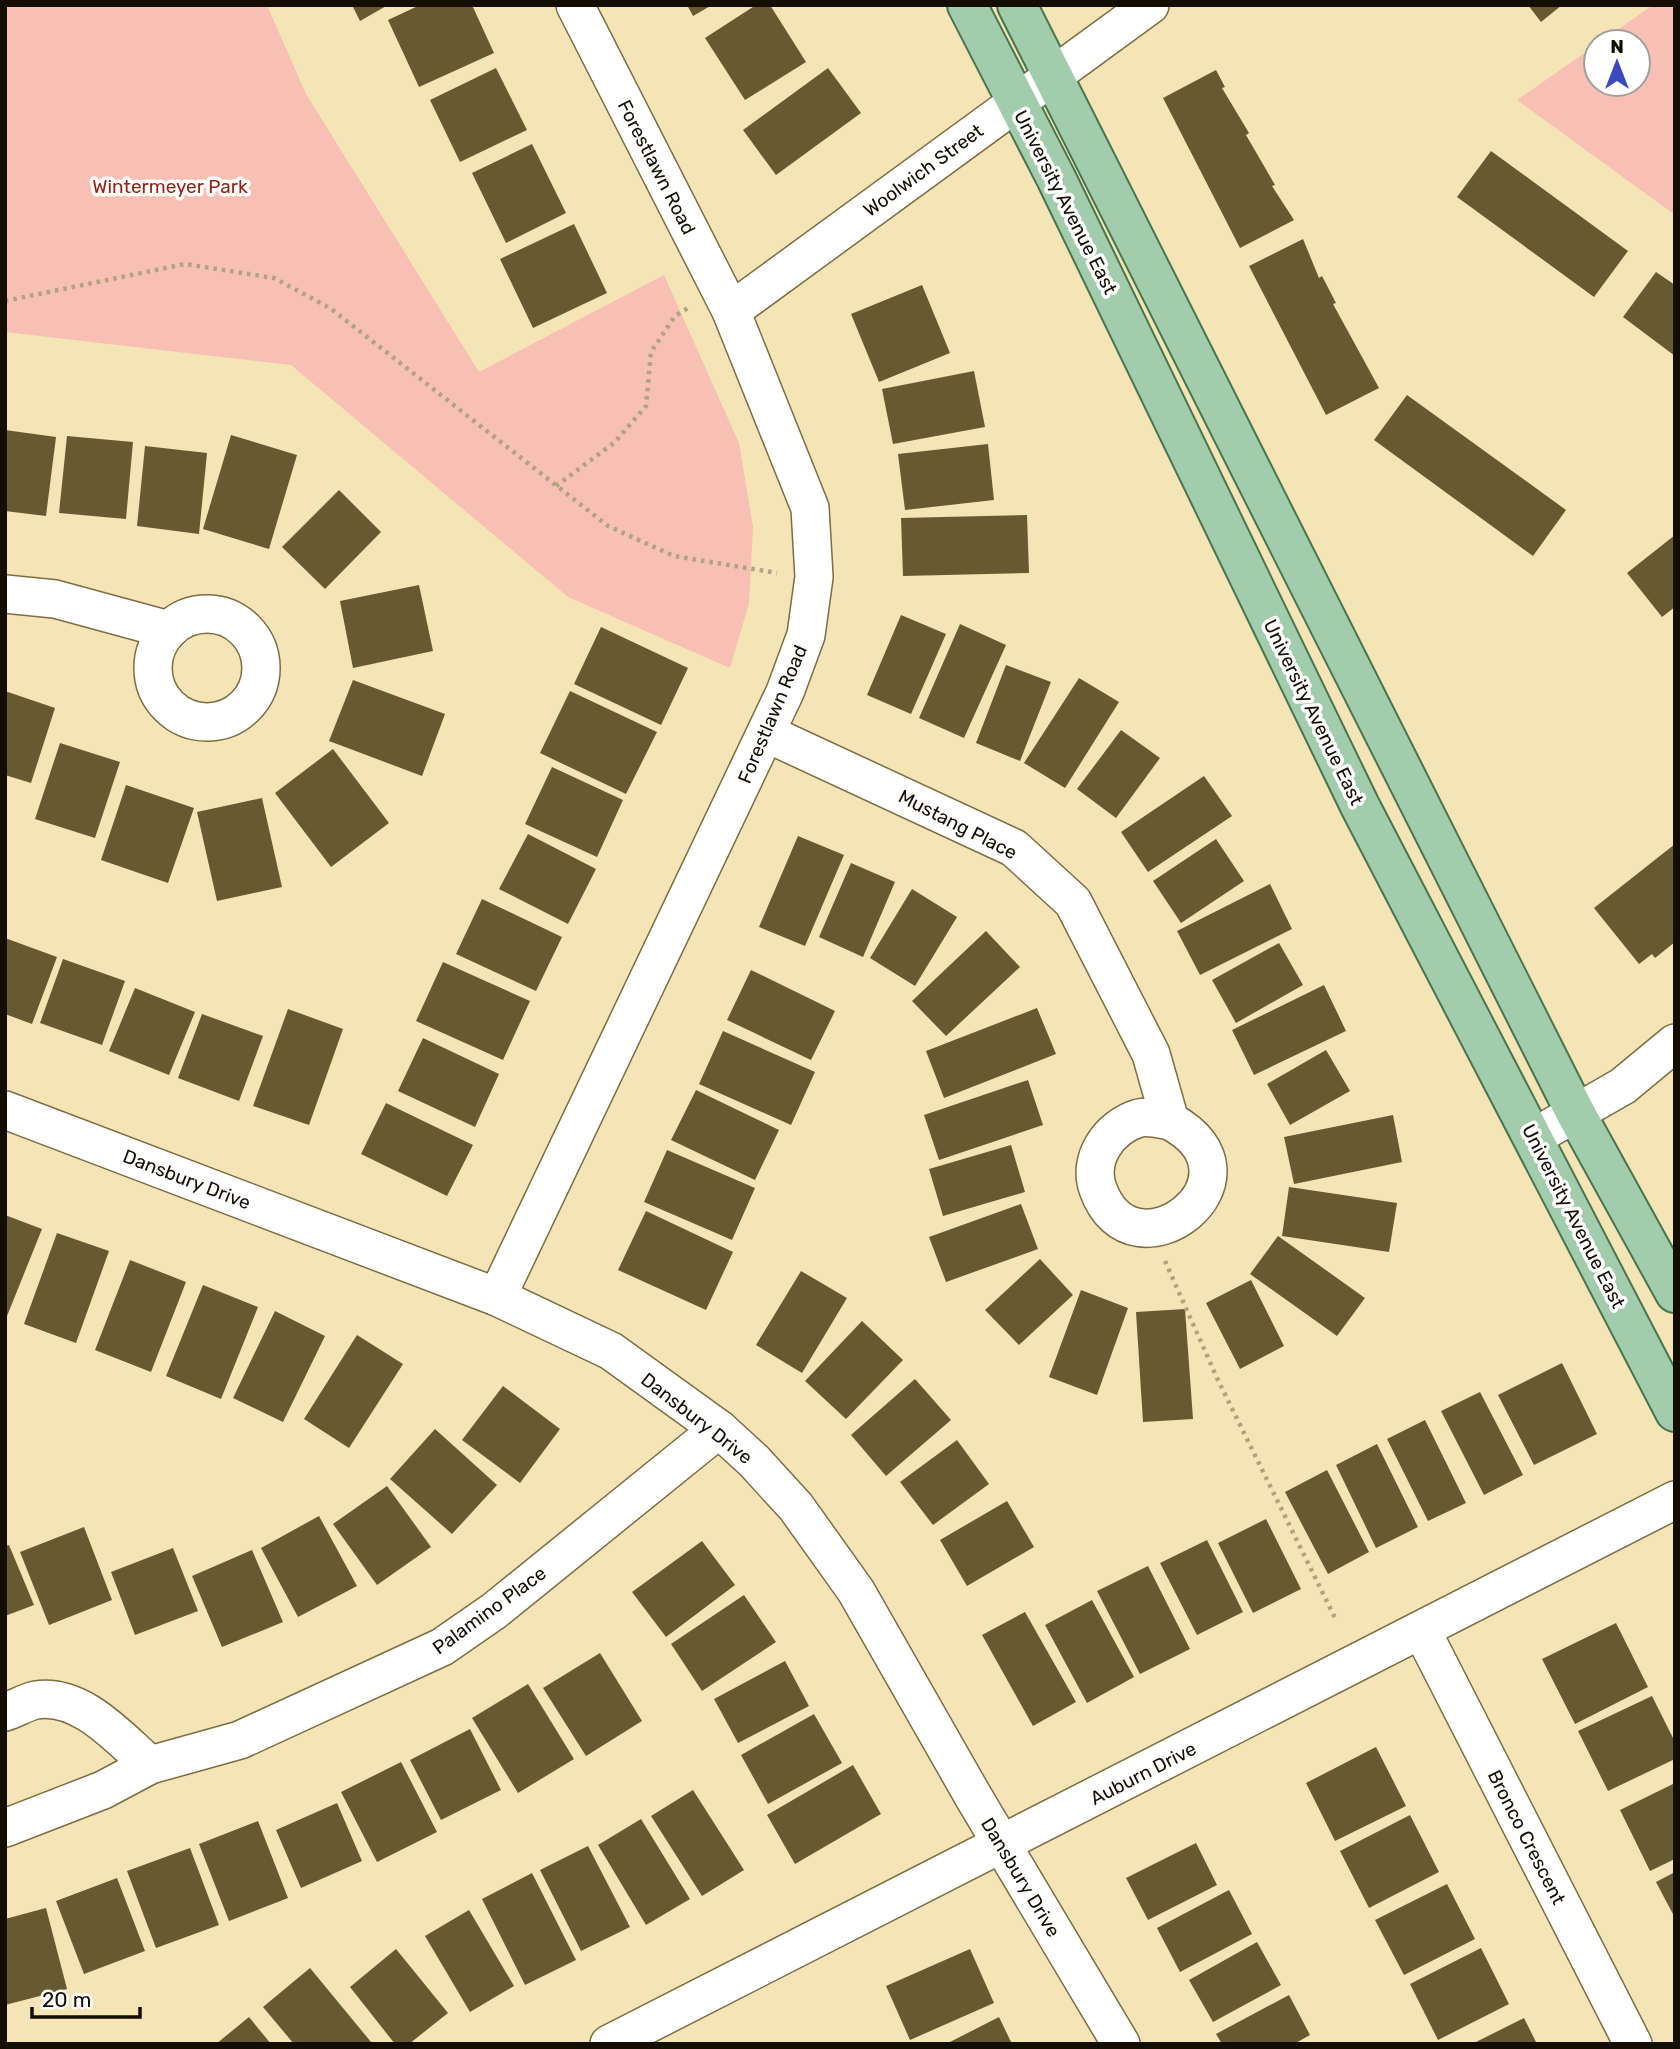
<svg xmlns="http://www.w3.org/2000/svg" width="1680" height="2049" viewBox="0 0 1680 2049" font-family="Rubik,sans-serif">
<rect width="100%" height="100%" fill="#f4e4b6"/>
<!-- green -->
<g fill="#f8bfb4">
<polygon points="5,5 267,5 306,94 479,372 664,275 739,443 753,527 749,603 730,668 568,597 291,365 5,332"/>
<polygon points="1653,5 1675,5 1675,215 1517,100 1596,45 1596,84 1638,84 1638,42 1600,42"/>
</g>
<!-- building -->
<g fill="#685a30">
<polygon points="352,5 388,5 360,21"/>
<polygon points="420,5 472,5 494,53 419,87 388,20"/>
<polygon points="687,5 712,5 693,16"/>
<polygon points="756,5 770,5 806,62 745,100 705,38"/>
<polygon points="1528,5 1562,5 1541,22"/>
<polygon points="496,68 527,130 460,162 430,100"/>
<polygon points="828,68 861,113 776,175 743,130"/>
<polygon points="1216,70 1225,87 1222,88 1249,133 1246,135 1275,185 1272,186 1294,220 1240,248 1163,98"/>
<polygon points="532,144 566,213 506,243 472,173"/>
<polygon points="1491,151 1628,251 1594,297 1457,197"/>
<polygon points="574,224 607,293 533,328 500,259"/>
<polygon points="1303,239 1319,278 1322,276 1336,303 1333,304 1379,388 1326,415 1249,266"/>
<polygon points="1656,272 1675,285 1675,356 1623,317"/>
<polygon points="922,285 950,353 879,382 851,314"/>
<polygon points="974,371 985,427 893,444 882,389"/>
<polygon points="1407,395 1566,510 1533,556 1374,440"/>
<polygon points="5,430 56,437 46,516 5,511"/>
<polygon points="231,435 297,455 269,549 203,529"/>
<polygon points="67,436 133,442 126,519 59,513"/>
<polygon points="988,444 994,500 905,510 898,454"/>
<polygon points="145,446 207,453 199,534 137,526"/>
<polygon points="339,490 381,532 325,589 282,547"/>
<polygon points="1027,515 1029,573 903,576 901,518"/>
<polygon points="1675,535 1675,607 1662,617 1627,573"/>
<polygon points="419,585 433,651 353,668 340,601"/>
<polygon points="901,615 946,634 911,714 867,695"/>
<polygon points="960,624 1006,645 964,738 919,718"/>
<polygon points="601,627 688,668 661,725 574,684"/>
<polygon points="1006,665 1051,682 1020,761 976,743"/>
<polygon points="1079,678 1119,702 1065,788 1024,763"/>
<polygon points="353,680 445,714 422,776 329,741"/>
<polygon points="5,691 55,708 31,783 5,775"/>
<polygon points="570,691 657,732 626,794 540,753"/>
<polygon points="1121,730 1160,758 1116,818 1077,789"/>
<polygon points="60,743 120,762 95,838 35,819"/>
<polygon points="333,749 389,823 331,867 275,793"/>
<polygon points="552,767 623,800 597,857 525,824"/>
<polygon points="1204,776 1232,816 1148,872 1121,832"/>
<polygon points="126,785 194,808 168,883 101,860"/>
<polygon points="262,798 282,887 217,901 197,812"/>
<polygon points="528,834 596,869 568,924 499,889"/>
<polygon points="798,836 844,855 805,946 759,927"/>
<polygon points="1216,839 1244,881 1181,923 1153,881"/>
<polygon points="1675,844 1675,942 1655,958 1652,954 1639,964 1594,908"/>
<polygon points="851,863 895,882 863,957 819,937"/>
<polygon points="1270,884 1292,929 1200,975 1177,931"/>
<polygon points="912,889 957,917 915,986 870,958"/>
<polygon points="482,899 562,937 536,991 456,954"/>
<polygon points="986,931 1020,967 946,1036 912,1001"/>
<polygon points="5,938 57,957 32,1024 5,1014"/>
<polygon points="1279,943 1303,985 1236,1023 1212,980"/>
<polygon points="63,959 125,981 102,1045 40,1023"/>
<polygon points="443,962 530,1001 503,1060 416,1021"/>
<polygon points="751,970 835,1011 811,1060 727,1020"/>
<polygon points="1324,985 1346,1031 1254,1075 1232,1030"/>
<polygon points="135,988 195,1012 169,1075 109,1051"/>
<polygon points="1037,1008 1056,1054 944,1098 926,1051"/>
<polygon points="288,1009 343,1029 309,1125 253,1106"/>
<polygon points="202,1014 263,1036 239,1101 178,1078"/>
<polygon points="723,1031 815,1072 791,1125 699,1084"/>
<polygon points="423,1038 499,1074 475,1127 398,1091"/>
<polygon points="1326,1050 1350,1091 1290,1125 1267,1084"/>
<polygon points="1028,1080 1043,1125 939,1160 924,1115"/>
<polygon points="696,1090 779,1130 755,1180 671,1140"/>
<polygon points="386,1103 473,1145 447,1196 361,1154"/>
<polygon points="1393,1115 1402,1162 1294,1184 1284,1137"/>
<polygon points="1011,1145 1025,1192 943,1216 929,1169"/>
<polygon points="667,1150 755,1188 732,1240 644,1202"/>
<polygon points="1289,1187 1397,1203 1389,1252 1282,1236"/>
<polygon points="1021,1204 1038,1249 946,1282 929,1237"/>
<polygon points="646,1211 733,1252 706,1310 618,1270"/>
<polygon points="5,1215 42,1229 5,1321"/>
<polygon points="57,1233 109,1251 76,1343 24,1324"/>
<polygon points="1278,1236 1365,1298 1337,1336 1250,1274"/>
<polygon points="1040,1259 1073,1295 1019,1345 985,1310"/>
<polygon points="130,1260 186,1282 151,1372 95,1350"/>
<polygon points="801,1271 847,1298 802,1373 756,1345"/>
<polygon points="1251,1280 1284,1346 1240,1369 1206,1303"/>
<polygon points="203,1285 258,1307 221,1399 166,1376"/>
<polygon points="1081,1290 1128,1308 1097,1395 1049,1377"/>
<polygon points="1185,1309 1193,1419 1143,1422 1136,1312"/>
<polygon points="275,1311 325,1336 283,1422 233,1398"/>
<polygon points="862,1321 903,1360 846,1419 805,1381"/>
<polygon points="357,1335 403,1364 349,1448 304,1419"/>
<polygon points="1562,1363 1597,1434 1534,1465 1498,1395"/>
<polygon points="915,1379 951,1420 886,1476 851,1435"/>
<polygon points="503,1386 560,1429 520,1483 462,1440"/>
<polygon points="1480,1392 1523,1475 1484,1495 1441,1411"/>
<polygon points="1425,1420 1466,1503 1428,1521 1387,1439"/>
<polygon points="435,1429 497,1485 452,1534 390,1479"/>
<polygon points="957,1440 989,1484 933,1525 900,1482"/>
<polygon points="1377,1444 1418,1527 1376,1548 1336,1465"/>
<polygon points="1327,1470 1369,1552 1328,1574 1285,1492"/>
<polygon points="387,1486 431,1547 377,1585 333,1524"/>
<polygon points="1007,1501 1034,1547 967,1586 940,1540"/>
<polygon points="319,1516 357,1586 298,1617 261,1548"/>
<polygon points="1266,1519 1301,1589 1253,1613 1218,1543"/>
<polygon points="84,1527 112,1600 49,1625 20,1552"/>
<polygon points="1207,1540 1243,1612 1197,1635 1160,1563"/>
<polygon points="702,1541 735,1585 666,1637 632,1592"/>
<polygon points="9,1545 34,1605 5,1616 5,1546"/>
<polygon points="173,1548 198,1611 135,1635 111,1572"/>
<polygon points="252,1550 283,1622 222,1647 192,1576"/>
<polygon points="1148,1566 1190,1649 1140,1674 1097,1591"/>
<polygon points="744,1595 776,1642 702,1691 671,1644"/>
<polygon points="1092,1600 1134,1677 1087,1703 1045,1625"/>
<polygon points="1025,1612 1076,1702 1033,1726 982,1635"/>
<polygon points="1616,1623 1648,1687 1575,1724 1542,1659"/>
<polygon points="600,1653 642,1721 586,1756 543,1688"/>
<polygon points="785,1661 809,1706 738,1743 714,1699"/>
<polygon points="528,1684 574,1759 518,1793 472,1718"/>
<polygon points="1652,1696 1675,1742 1675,1759 1608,1791 1578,1731"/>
<polygon points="814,1714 842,1763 768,1804 741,1755"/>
<polygon points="470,1729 501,1790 441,1820 410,1760"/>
<polygon points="1376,1747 1406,1806 1335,1841 1306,1783"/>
<polygon points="401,1762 437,1832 377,1862 341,1792"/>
<polygon points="853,1765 881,1814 795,1864 767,1815"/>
<polygon points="1675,1783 1675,1859 1650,1871 1620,1810"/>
<polygon points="693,1790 744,1870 702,1896 651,1816"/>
<polygon points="337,1803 362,1861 301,1888 276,1830"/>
<polygon points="1410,1815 1439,1872 1369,1908 1340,1851"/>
<polygon points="641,1819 690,1899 646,1925 598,1845"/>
<polygon points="258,1821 288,1898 229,1921 199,1844"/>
<polygon points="1196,1843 1217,1885 1148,1920 1126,1878"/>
<polygon points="588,1846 630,1927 581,1951 540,1870"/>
<polygon points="190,1848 219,1925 156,1948 127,1871"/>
<polygon points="1675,1872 1675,1918 1656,1882"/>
<polygon points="532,1873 576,1960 525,1985 482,1899"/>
<polygon points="117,1878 145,1951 84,1974 56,1901"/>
<polygon points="1447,1884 1475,1939 1404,1975 1375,1920"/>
<polygon points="1229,1890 1252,1934 1180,1972 1157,1928"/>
<polygon points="46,1908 67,1989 5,2005 5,1919"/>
<polygon points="469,1910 514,1986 470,2012 425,1936"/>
<polygon points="1257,1942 1281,1985 1213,2022 1189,1980"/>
<polygon points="1481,1948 1509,2004 1438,2040 1410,1984"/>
<polygon points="396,1949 448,2013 409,2044 395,2044 350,1987"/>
<polygon points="970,1949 994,2003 910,2040 886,1986"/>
<polygon points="310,1968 371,2042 369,2044 294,2044 263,2007"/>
<polygon points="1289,1995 1310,2035 1294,2044 1222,2044 1216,2034"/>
<polygon points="249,2017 271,2044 216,2044"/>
<polygon points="999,2017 1012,2044 946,2044"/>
<polygon points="1524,2018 1537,2044 1472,2044"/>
</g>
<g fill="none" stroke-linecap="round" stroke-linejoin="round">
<!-- minor casing -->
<g stroke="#7c6d43" stroke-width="40">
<g id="minor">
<polyline points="731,311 1150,5"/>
<polyline points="5,594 55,599 169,630"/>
<circle cx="207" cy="668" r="54"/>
<path d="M766,733L1014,848L1073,902L1151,1054L1170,1121C1275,1177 1133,1287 1098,1189C1087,1159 1109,1127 1139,1118C1149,1116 1160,1119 1170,1121"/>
<polyline points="5,1110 497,1297 611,1351 719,1429 754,1461 796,1507 856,1591 973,1796 1121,2044"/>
<polyline points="1534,1137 1623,1086 1675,1043"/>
<polyline points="497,1297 785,692 806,635 814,577 810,508 731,311 575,5"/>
<polyline points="1422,1631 1633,2044"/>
<path d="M5,1712C15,1709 26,1702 36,1700C81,1693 119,1738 150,1765"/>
<polyline points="5,1828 103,1790 150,1765 240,1740 442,1647 494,1611 719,1429"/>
<polyline points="609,2044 1675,1500"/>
</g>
</g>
<!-- major casing -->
<g stroke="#48754e" stroke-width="42">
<g id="major">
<polyline points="967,5 1056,178 1360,806 1675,1412"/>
<polyline points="1017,5 1575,1112 1675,1293"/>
</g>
</g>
<!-- path -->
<g stroke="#b0a37f" stroke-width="4.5" stroke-dasharray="3.5 5" stroke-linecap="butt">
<polyline points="5,301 185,264 274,278 330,308 608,526 674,556 777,573"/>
<polyline points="556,486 615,442 646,406 651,352 675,316 688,308"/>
<polyline points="1165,1261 1217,1378 1336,1620"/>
</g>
<!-- minor -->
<use href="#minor" stroke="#fff" stroke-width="37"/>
<!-- major -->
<use href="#major" stroke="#a2cdad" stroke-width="38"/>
</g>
<g text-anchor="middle" stroke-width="7" stroke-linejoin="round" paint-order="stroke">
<!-- street labels -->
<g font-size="19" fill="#130e01" stroke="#fff">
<text transform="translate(657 167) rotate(63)" y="7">Forestlawn Road</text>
<text transform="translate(923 170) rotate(-36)" y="7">Woolwich Street</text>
<text transform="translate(1066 202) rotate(63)" y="7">University Avenue East</text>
<text transform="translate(1314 712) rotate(64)" y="7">University Avenue East</text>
<text transform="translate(772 714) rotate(-67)" y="7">Forestlawn Road</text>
<text transform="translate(958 824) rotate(27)" y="7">Mustang Place</text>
<text transform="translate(187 1179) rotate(21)" y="7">Dansbury Drive</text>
<text transform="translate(1574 1216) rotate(63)" y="7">University Avenue East</text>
<text transform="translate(697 1418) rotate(38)" y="7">Dansbury Drive</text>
<text transform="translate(489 1610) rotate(-36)" y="7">Palamino Place</text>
<text transform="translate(1143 1773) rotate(-27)" y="7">Auburn Drive</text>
<text transform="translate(1527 1837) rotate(63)" y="7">Bronco Crescent</text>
<text transform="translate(1021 1877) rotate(59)" y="7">Dansbury Drive</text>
</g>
<!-- park labels -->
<g font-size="19" fill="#961f0f" stroke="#fff">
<text x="170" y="193">Wintermeyer Park</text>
</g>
</g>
<!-- border -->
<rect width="1680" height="2049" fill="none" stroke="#130e01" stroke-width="14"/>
<!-- north arrow -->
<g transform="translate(1617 63)"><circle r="33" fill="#ffffff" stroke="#a19f99" stroke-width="2"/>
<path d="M0-5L12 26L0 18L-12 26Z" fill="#394abd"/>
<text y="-10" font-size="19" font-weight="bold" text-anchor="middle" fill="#130e01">N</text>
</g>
<!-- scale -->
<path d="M32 2007v10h108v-10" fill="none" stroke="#130e01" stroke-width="3.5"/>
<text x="42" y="2007" font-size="21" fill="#130e01" stroke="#ffffff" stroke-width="5" paint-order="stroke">20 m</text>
</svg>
